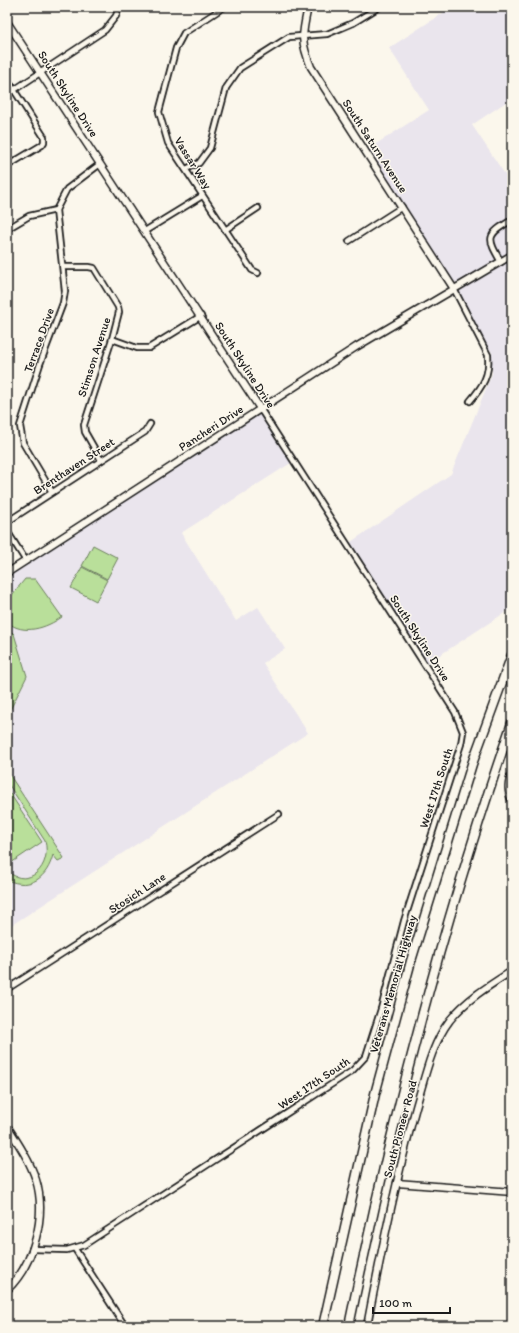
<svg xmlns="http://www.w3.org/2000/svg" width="519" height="1333" viewBox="0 0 519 1333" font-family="Itim,sans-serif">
<rect width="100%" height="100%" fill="#fbf7ec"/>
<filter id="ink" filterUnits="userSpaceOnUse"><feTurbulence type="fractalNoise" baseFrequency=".025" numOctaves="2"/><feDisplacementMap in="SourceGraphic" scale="8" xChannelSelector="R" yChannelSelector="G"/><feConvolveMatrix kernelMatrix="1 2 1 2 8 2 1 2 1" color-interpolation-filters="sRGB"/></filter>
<g filter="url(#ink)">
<!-- built -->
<g fill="#eae5ed">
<polygon points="452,7 512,7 512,98 472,125 512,185 512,608 426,664 348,544 451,474 492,374 492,353 365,151 429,110 389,48"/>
<polygon points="261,410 294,461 181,533 236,621 258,607 285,649 263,663 308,733 7,928 7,573"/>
</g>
<!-- green -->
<g fill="#b9df9a" stroke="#6a7e5b">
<polygon points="93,545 118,558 107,579 82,566"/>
<polygon points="82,567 107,580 96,601 71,588"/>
<path d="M25,579H35L62,617C46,628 24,636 7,622V601Z"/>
<polygon points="7,628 14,634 27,676 9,712 7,713"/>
<path d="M7,771L64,858L58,861L53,855C47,878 31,890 7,880V871C29,890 52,866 45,841L7,782Z"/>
<polygon points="7,789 42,842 8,865 7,863"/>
</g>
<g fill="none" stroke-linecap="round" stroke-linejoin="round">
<!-- street casing -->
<g stroke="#1c1c1c" stroke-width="8">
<g id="street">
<polyline points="224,7 184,33 176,48 159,112 168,143 252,270 258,273"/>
<polyline points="7,79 44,137 44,142 42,145 7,166"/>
<polyline points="14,90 105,30 116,16 119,7"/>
<polyline points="186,169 199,163 210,148 226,88 240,68 289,37 327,34 353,23 379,7"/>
<polyline points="7,229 29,216 56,210 67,189 100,164"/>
<polyline points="225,230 258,208"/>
<polyline points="145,231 202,196"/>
<polyline points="349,241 402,207"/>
<path d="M501,262C487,238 486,235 512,220"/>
<polyline points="64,267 89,267 94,268 118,307 119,312 112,339 84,425 85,432 101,460"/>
<path d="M454,289L488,355C490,375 483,386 470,401"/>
<polyline points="112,339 137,348 149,348 201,316"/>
<polyline points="52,492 23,443 20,426 40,364 63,303 65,291 56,210"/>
<polyline points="7,522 145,432 150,424"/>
<polyline points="7,531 26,561"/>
<polyline points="7,989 279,814"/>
<polyline points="32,1249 67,1250 84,1245 352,1071 366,1056 381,1009 404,921 461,744 463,732 455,712 261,410"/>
<polyline points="75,1249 125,1326"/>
</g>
</g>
<!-- secondary casing -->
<g stroke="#1c1c1c" stroke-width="9">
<g id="secondary">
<path d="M308,7C302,35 300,40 311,67L454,289"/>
<polyline points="7,22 261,410"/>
<polyline points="7,573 356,347 512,255"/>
<path d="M512,772C508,783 507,791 512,801"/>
<path d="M7,1126C18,1143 30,1161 36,1180C47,1216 34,1264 7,1290"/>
<polyline points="397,1183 512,1192"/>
<path d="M367,1326C381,1252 396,1179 416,1107C425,1077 431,1045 450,1020C467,999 490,985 512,971"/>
</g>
</g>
<!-- highway casing -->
<g stroke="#1c1c1c" stroke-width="11">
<g id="highway">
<polyline points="323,1326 375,1094 411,961 472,764 512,655"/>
<path d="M349,1326C391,1122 443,920 512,723"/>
</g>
</g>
<!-- street -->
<use href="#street" stroke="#fbf7ec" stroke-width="4.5"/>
<!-- secondary -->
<use href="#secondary" stroke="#fbf7ec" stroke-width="6"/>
<!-- highway -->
<use href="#highway" stroke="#fbf7ec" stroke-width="8"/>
</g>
</g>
<g text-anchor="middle" stroke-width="3" stroke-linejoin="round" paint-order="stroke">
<!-- street labels -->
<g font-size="12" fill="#1c1c1c" stroke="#fbf7ec">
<text transform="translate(68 94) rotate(57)" y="4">South Skyline Drive</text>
<text transform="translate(375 146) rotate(57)" y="4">South Saturn Avenue</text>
<text transform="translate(193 163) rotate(58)" y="4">Vassar Way</text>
<text transform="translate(39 340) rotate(-70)" y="4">Terrace Drive</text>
<text transform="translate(94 357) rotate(-72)" y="4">Stimson Avenue</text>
<text transform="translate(245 365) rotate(57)" y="4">South Skyline Drive</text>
<text transform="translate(211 428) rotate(-33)" y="4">Pancheri Drive</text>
<text transform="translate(74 466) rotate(-33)" y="4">Brenthaven Street</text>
<text transform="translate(420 638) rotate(57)" y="4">South Skyline Drive</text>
<text transform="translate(436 788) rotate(-72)" y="4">West 17th South</text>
<text transform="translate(137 893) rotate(-33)" y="4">Stosich Lane</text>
<text transform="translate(393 984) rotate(-74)" y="4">Veterans Memorial Highway</text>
<text transform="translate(314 1083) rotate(-34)" y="4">West 17th South</text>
<text transform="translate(400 1129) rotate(-75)" y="4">South Pioneer Road</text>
</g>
</g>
<!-- margin -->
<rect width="519" height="1333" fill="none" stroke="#fbf7ec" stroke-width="24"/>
<rect x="12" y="12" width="495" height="1309" fill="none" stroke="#1c1c1c" stroke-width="1.5" filter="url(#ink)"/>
<!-- scale -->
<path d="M373 1307v6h77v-6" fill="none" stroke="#1c1c1c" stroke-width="2"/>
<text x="379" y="1307" font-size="12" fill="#1c1c1c" stroke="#fbf7ec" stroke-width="3" paint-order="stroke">100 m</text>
</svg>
